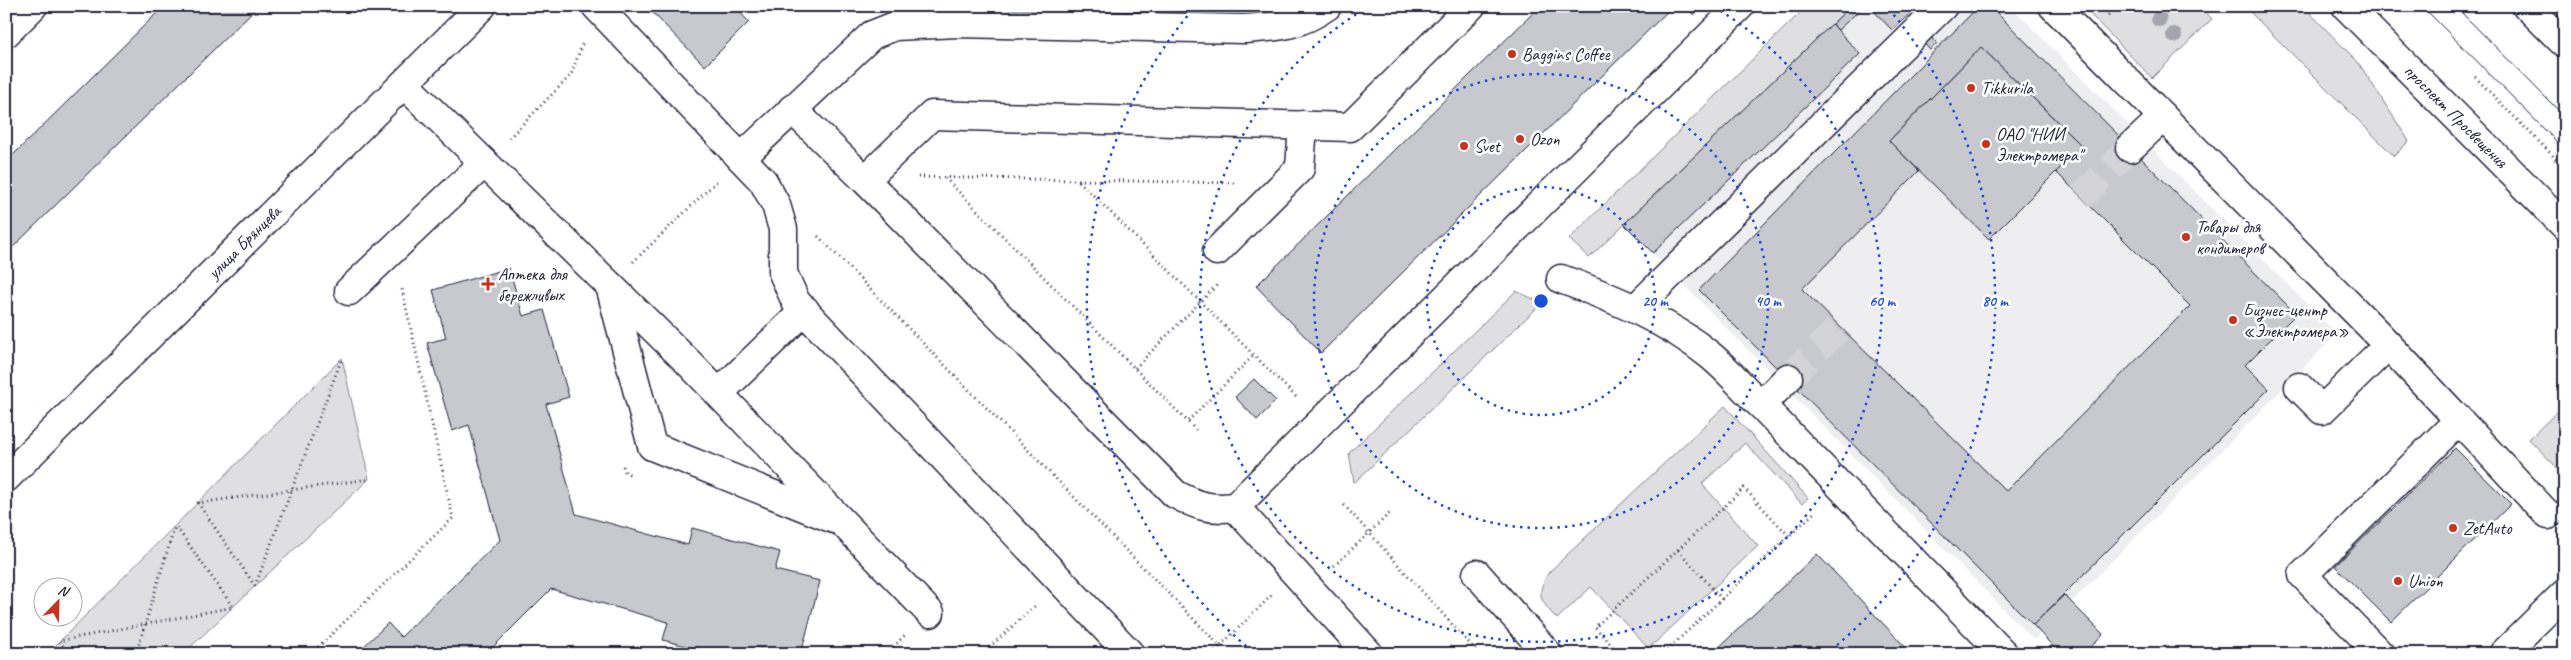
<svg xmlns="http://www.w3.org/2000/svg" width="2571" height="660" viewBox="0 0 2571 660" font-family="Caveat,sans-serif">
<rect width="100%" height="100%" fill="#fff"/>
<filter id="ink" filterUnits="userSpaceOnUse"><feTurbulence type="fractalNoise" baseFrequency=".02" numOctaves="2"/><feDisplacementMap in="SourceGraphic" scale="10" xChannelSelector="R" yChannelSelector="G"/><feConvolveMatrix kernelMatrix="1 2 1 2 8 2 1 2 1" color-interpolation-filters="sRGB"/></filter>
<g filter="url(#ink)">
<!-- built -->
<polygon fill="#eeeef1" points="1851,6 2010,6 2337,334 2034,640 1624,224"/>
<!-- green -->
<g fill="#dfdfe2" stroke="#80808e">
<polygon points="1807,6 1851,6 1589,258 1569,239"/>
<polygon points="2082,6 2200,6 2212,19 2152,78"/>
<polygon points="2244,6 2303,6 2358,62 2409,141 2394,156"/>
<polygon points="1516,291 1542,303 1354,483 1349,453"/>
<polygon points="342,358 369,479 183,654 47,654"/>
<polygon points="2565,404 2565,476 2529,439"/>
<path d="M1725,406L1808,498L1802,504L1745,443L1702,484L1758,546L1656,642L1648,648L1591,587L1557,619C1540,600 1535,595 1549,572Z"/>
</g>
<!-- building -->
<g fill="#c8c8cf" stroke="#22223b" fill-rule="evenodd">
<polygon points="164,6 258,6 6,254 6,162"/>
<polygon points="646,6 734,6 749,22 705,66"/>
<polygon points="1540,6 1673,6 1321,353 1256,286"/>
<polygon points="1683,6 1703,6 1694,15"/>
<polygon points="1851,6 1864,6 1838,30 1832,24"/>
<polygon points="1869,6 1904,6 1911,13 1892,30"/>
<path d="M1979,6H1990L2296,314L2245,365L2269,389L2033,625L1699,290ZM1981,47L2082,146L2056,172L2190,306L2006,491L1802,289L1919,171L1889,141Z"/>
<polygon points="1832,24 1860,54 1653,253 1624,224"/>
<polygon points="1928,35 1937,43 1930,50 1922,41"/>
<polygon points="1981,47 2082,146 1989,239 1889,141"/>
<polygon points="509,268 523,316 544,310 569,397 546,404 576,514 688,545 692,528 780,552 775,570 820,581 801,654 781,654 755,647 753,654 715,654 663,640 668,622 551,589 486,654 356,654 388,623 401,637 500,540 469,425 452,431 427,343 446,338 433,290"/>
<polygon points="1254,379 1276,401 1257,420 1235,397"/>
<polygon points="2455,448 2511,504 2391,622 2335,566"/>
<polygon points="1817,554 1912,654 1712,654"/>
<polygon points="2064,595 2103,634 2084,654 2060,654 2033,625"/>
</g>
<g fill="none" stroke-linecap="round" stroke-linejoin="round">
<!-- minor-tunnel -->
<g stroke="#d3d3d8" stroke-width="28" stroke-dasharray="28 14" stroke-linecap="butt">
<polyline points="2081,197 2130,148"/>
<polyline points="1788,378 1840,327"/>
</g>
<!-- minor casing -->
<g stroke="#22223b" stroke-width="31">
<g id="minor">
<path d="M596,6L741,158L872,35L895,26L957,23L1243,29C1277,27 1299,26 1327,6"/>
<path d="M1471,6L1350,127L932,115L865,180L1175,494C1197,506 1210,510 1235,507L1740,6"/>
<polyline points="2053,6 2376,332 2459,420 2303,575 2380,654"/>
<polyline points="6,33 33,6"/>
<polyline points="404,84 690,364 930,613"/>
<polyline points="792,109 865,180"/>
<polyline points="2130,148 2163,117"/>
<polyline points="741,158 763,181 776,205 783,229 783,273 796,302 1130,654"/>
<polyline points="1217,251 1300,168 1303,125"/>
<path d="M1561,279C1613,298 1667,320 1711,356C1729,371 1744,389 1761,405L1788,378"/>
<polyline points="610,286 652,446 834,519"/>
<polyline points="349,291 484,163"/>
<polyline points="1635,309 1943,6"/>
<polyline points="2299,387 2322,410 2388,345"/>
<polyline points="719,393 805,310"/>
<polyline points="1761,405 2004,654"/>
<polyline points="2459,420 2548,515"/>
<polyline points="6,478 482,6"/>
<polyline points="1235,507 1369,654"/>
<polyline points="1477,574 1548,654"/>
<polyline points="2503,654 2565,593"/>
</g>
</g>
<!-- major casing -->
<g stroke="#22223b" stroke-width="31">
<g id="major">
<polyline points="2346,6 2565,226"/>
<polyline points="2527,6 2565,44"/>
</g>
</g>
<!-- path -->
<g stroke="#22223b" stroke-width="3" stroke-dasharray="1 4" stroke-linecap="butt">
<polyline points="2108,15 2117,6"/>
<polyline points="2475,77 2565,168"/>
<polyline points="509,138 571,75 583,42"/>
<polyline points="918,177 1236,183"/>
<polyline points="945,178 1196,430"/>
<polyline points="1079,181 1297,398"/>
<polyline points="818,236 1220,646 1272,595"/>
<polyline points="633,262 717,181"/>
<polyline points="1135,368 1218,284"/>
<polyline points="1188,421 1255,354"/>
<polyline points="623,466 625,472 631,475"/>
<polyline points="1344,505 1479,654"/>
<polyline points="1678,550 1722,599"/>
<polyline points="1334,566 1390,513"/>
<polyline points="255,586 198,503 369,479"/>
<polyline points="255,586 342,358"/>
<polyline points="69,654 59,641 233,607 175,525"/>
<polyline points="136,654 175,526"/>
<polyline points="311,654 453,518 402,289"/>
<polyline points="886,654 905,635"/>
<polyline points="982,654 1037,604"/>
<polyline points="1211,654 1220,646"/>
<polyline points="1620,654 1595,627 1744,488 1789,536"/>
<polyline points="1663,654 1816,511"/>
</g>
<!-- minor -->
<use href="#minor" stroke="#fff" stroke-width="28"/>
<!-- major -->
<use href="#major" stroke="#fff" stroke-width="28"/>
<!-- tram -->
<g stroke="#22223b" stroke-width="1">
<polyline points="2422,6 2565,150"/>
<polyline points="2455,6 2565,117"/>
</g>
</g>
<!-- trees -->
<g fill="#a5a5af">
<circle cx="2159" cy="19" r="8"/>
<circle cx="2174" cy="35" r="8"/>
</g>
</g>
<!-- distance rings -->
<g fill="none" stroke="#1d4ed8" stroke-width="2.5" stroke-dasharray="2.5 5">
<circle cx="1541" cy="301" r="114"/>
<circle cx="1541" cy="301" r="227"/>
<path d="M1714 7A341 341 0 1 1 1368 7"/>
<path d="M1252 651A454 454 0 0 1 1193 9M1889 9A454 454 0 0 1 1830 651"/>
</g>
<!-- markers -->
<g fill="#c8321e" stroke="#fff" stroke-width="2">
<circle cx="1512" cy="54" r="5"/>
<circle cx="1971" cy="88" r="5"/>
<circle cx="1520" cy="139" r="5"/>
<circle cx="1986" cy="144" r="5"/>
<circle cx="1464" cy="146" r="5"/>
<circle cx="2186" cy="237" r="5"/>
<path d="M485.5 276.5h5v5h5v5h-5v5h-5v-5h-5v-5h5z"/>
<circle cx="2233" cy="320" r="5"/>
<circle cx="2453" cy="528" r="5"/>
<circle cx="2398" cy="581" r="5"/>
</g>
<g text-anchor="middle" stroke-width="5" stroke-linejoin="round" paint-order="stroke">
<!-- poi labels -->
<g font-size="18" fill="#22223b" stroke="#fff" text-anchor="start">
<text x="1522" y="60">Baggins Coffee</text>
<text x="1981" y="94">Tikkurila</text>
<text x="1996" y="140">ОАО "НИИ<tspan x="1996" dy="21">Электромера"</tspan></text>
<text x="1530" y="145">Ozon</text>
<text x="1474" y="152">Svet</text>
<text x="2196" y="233">Товары для<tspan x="2196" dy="21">кондитеров</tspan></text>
<text x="498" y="280">Аптека для<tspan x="498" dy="21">бережливых</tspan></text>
<text x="2243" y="316">Бизнес-центр<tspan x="2243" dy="21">«Электромера»</tspan></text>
<text x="2463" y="534">ZetAuto</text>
<text x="2408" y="587">Union</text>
</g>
<!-- street labels -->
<g font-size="18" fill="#22223b" stroke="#fff">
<text transform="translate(2456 116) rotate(45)" y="6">проспект Просвещения</text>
<text transform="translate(244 242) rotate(-45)" y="6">улица Брянцева</text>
</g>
</g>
<circle cx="1541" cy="301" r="8" fill="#1d4ed8" stroke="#fff" stroke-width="2.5"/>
<g font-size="15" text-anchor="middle" font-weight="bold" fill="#1d4ed8" stroke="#fff" stroke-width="5" stroke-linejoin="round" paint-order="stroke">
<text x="1655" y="306">20 m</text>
<text x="1768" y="306">40 m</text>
<text x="1882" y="306">60 m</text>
<text x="1995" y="306">80 m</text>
</g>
<!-- margin -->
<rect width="2571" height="660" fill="none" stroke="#fff" stroke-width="25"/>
<rect x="12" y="12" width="2546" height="635" fill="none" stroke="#22223b" stroke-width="2" filter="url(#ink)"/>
<!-- north arrow -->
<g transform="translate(58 602) rotate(23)"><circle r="24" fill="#ffffff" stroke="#a7a7b1"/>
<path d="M0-4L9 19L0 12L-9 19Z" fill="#c8321e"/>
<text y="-8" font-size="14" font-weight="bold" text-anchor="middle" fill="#22223b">N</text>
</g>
</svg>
